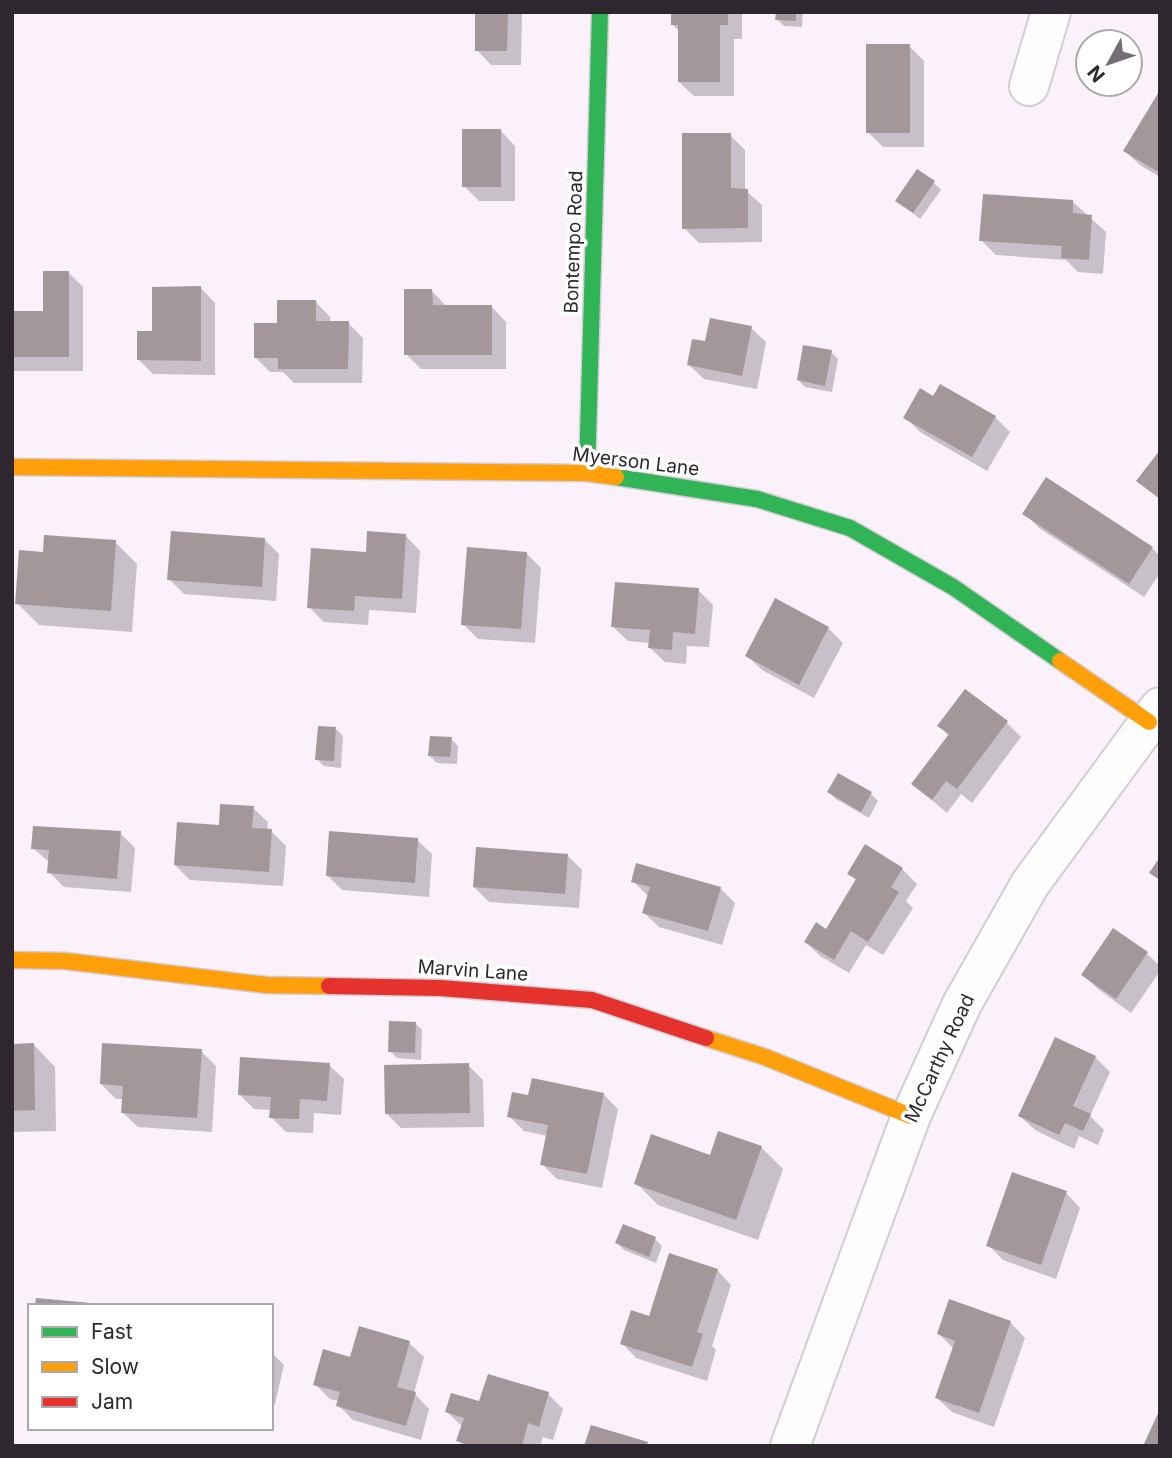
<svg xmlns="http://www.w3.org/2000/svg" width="1172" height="1458" viewBox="0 0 1172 1458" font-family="Inter,sans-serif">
<rect width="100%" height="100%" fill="#faf1fb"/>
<!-- shadow -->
<g fill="#0003">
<polygon points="477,12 519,12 522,14 521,65 491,65 477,50"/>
<polygon points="673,12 742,12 742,39 734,39 734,96 694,96 679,82 679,31 673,25"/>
<polygon points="777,12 803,12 802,27 784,26 777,19"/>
<polygon points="909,46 924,61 924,147 883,147 868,132"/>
<polygon points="1160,93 1160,177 1140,165 1125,151"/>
<polygon points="501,131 515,146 515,201 479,201 464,186"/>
<polygon points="730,135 745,150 745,190 762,205 762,242 699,243 684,228"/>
<polygon points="934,183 941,190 920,219 898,201"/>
<polygon points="1073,202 1106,232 1103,274 1078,272 1066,260 996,255 981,240"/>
<polygon points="68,272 83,287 83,371 12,371 12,313 45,313"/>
<polygon points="201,288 215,303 215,375 153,374 139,360"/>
<polygon points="432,291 446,306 492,307 506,322 506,369 421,369 406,354"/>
<polygon points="316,302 330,317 330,323 348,323 363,338 362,383 294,383 283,372 270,372 255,357 278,325"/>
<polygon points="751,328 766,342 757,389 704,379 689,365"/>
<polygon points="831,352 838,359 832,392 805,387 798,380"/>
<polygon points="941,386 995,417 1010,432 987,471 920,432 905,417 933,398"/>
<polygon points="1025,513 1152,548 1160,556 1160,573 1144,597 1039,528"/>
<polygon points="406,536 420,551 416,613 369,610 368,625 324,622 309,607 368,554"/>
<polygon points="264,539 279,554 276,601 184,594 169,579"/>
<polygon points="115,542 137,564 132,632 39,625 17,603 44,553"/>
<polygon points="526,553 541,568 535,643 478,639 463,624"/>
<polygon points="698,590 713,605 709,647 687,646 686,664 665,662 650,648 650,643 628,641 613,627"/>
<polygon points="828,628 843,643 814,698 762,670 747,656"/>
<polygon points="965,691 1007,723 1021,737 972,803 961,794 947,813 913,784 949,736 939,726"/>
<polygon points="336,729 343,736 341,768 324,766 317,759"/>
<polygon points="451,739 458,746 457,764 437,763 430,756"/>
<polygon points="839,776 871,794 878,801 869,818 836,799 829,792"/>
<polygon points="253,808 268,822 267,831 271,831 286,846 283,886 190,880 175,865 221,827"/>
<polygon points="120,833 135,848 131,892 64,887 49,872 50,863 33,848"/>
<polygon points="417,840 432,854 429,897 342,890 327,875"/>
<polygon points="567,855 582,870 579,908 489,902 474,887"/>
<polygon points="902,869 917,884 906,901 913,908 883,955 866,945 849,973 820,956 806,942 826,931 857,881 849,873"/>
<polygon points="633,881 720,888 735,903 722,945 659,927 644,913 649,897"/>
<polygon points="1114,931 1147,954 1160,966 1160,971 1131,1013 1098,989 1083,975"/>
<polygon points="415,1023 422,1030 421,1060 397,1058 390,1051"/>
<polygon points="12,1045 34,1045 55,1067 56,1131 12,1132"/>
<polygon points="201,1051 216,1066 212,1132 138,1127 123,1113 124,1099 116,1099 101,1084"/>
<polygon points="1095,1057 1110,1072 1090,1116 1104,1130 1098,1145 1079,1136 1074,1149 1035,1130 1020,1116"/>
<polygon points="329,1065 344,1079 341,1115 314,1113 313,1133 286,1132 271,1117 271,1110 254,1109 239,1094"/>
<polygon points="468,1065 483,1080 484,1127 401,1128 386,1113"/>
<polygon points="603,1094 618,1109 602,1188 557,1179 542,1164 548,1136 524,1131 509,1116 530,1097"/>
<polygon points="761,1147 783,1169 758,1240 658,1205 636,1183 711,1157"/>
<polygon points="1066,1193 1080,1208 1056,1279 1003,1260 988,1245"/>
<polygon points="655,1239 662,1246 656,1263 624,1250 617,1243"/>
<polygon points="717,1270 731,1285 712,1346 716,1350 707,1381 636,1358 622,1343 650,1318"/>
<polygon points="950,1302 1011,1323 1025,1338 994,1427 952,1412 937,1398 954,1349 939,1334"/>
<polygon points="409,1343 424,1357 414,1393 429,1409 421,1440 353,1420 338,1405 339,1401 330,1399 315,1384 351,1359"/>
<polygon points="271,1352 284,1365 275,1404 271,1403"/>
<polygon points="548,1394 563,1409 553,1440 543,1437 540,1446 464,1446 458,1440 463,1427 447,1412 481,1404"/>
</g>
<!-- building -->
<g fill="#a39799">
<polygon points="475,12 508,12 507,51 475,51"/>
<polygon points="671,12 728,12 728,25 720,25 720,82 678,82 678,25 671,25"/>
<polygon points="776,12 796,12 796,21 775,20"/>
<rect x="866" y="44" width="44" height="89"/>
<polygon points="1160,90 1160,173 1123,151"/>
<rect x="462" y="129" width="39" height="58"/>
<polygon points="682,133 731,133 731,188 748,189 748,228 682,229"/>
<polygon points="917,169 935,181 913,213 895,201"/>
<polygon points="983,194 1073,200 1073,213 1092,215 1089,260 1061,258 1062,246 979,241"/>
<polygon points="43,271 69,271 69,357 12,357 12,311 43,311"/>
<polygon points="201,286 201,361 137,360 137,331 152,331 152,287"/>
<polygon points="404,289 432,289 433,305 492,305 492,355 404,355"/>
<polygon points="277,300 316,300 316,321 349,321 348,369 278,369 278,358 254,358 254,323 277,323"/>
<polygon points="710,318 752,326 742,376 687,365 692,339 705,341"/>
<polygon points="803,345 832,350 825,386 797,380"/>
<polygon points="940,384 996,416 972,457 903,418 920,388 933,396"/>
<polygon points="1160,450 1160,499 1136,481"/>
<polygon points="1046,477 1153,547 1129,584 1022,514"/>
<polygon points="171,531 265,538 262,587 167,580"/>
<polygon points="367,531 406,534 402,599 355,596 354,611 307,608 311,548 366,552"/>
<polygon points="44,535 116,540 111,611 15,604 19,550 43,552"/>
<polygon points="467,547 527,552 521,629 461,625"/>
<polygon points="615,582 699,588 695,634 673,632 672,650 648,648 650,630 611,627"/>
<polygon points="775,598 829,627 799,685 745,656"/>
<polygon points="965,689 1008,721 957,789 946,781 932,800 911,784 949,734 937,726"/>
<polygon points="318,726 336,727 334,761 315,760"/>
<polygon points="430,736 452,737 450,757 428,756"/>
<polygon points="838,773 872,792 861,812 827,792"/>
<polygon points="220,804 254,806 252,828 272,829 269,872 174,865 177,822 219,825"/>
<polygon points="33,826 121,831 117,879 47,873 49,850 31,849"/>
<polygon points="329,831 418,838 415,883 326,876"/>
<polygon points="865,844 903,868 891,887 899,892 868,942 851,931 834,960 804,942 816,922 826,929 856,879 847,874"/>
<polygon points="476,847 568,854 565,894 473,887"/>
<polygon points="1160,857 1160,880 1149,873"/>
<polygon points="636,863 721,887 708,931 642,913 650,887 631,882"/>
<polygon points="1113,928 1148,952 1116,999 1081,975"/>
<polygon points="389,1021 416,1022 415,1053 388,1052"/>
<polygon points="1055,1037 1096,1056 1073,1106 1091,1114 1083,1131 1065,1123 1059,1135 1018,1116"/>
<polygon points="34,1043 35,1110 12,1111 12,1044"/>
<polygon points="102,1043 202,1049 197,1118 121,1113 123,1086 100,1084"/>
<polygon points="240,1057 330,1063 327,1101 300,1099 299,1119 269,1118 271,1097 238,1095"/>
<polygon points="469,1063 470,1113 385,1114 384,1065"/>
<polygon points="532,1078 604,1093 587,1174 540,1165 548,1125 507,1117 512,1092 528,1095"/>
<polygon points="718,1131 762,1146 736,1220 634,1184 651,1134 710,1155"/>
<polygon points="1012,1172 1067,1191 1041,1265 986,1246"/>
<polygon points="623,1224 656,1237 649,1257 615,1243"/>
<polygon points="669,1253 718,1269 697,1332 703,1334 692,1367 620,1344 631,1310 649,1316"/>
<polygon points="36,1298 102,1304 101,1306 35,1306"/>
<polygon points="949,1299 1011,1321 979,1413 935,1398 955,1341 937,1334"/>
<polygon points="359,1326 410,1341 397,1387 416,1392 406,1426 336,1406 340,1392 313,1385 323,1349 350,1357"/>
<polygon points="488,1374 549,1392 539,1427 528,1423 522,1446 473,1446 456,1441 464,1418 445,1412 451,1393 479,1401"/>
<polygon points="1160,1409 1160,1446 1143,1446"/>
<polygon points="591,1425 648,1442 647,1446 584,1446"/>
</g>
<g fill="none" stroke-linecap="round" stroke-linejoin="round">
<!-- street casing -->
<g stroke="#d4ccd5" stroke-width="42">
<g id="street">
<polyline points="1029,86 1051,12"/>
<polyline points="790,1446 911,1116 962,1004 1030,884 1160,707"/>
</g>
</g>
<!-- fast casing -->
<g stroke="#d4ccd5" stroke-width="19">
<g id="fast">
<polyline points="587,473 600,12"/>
<polyline points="616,477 757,499 850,528 953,587 1060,661"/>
</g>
</g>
<!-- slow casing -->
<g stroke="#d4ccd5" stroke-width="19">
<g id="slow">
<polyline points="12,467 587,473 616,477"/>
<polyline points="1060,661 1149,722"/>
<polyline points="12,960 65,961 267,985 329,986"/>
<polyline points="706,1038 765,1057 911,1116"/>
</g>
</g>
<!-- jam casing -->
<g stroke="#d4ccd5" stroke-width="19">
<polyline id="jam" points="329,986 440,988 592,1000 706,1038"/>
</g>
<!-- street -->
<use href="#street" stroke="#fefdfe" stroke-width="38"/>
<!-- fast -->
<use href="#fast" stroke="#30b455" stroke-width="16"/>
<!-- slow -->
<use href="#slow" stroke="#ff9f0a" stroke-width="16"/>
<!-- jam -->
<use href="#jam" stroke="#e5322d" stroke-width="16"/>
</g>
<g text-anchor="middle" stroke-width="7" stroke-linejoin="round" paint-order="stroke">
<!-- street labels -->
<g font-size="19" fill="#2f2730" stroke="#fff">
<text transform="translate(573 242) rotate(-88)" y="7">Bontempo Road</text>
<text transform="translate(636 461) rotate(7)" y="7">Myerson Lane</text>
<text transform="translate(473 970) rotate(4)" y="7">Marvin Lane</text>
<text transform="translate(939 1058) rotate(-65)" y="7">McCarthy Road</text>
</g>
</g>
<!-- border -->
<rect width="1172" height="1458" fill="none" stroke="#2f2730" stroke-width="28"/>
<!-- legend -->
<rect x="28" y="1304" width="245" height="126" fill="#ffffff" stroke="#aca9ac" stroke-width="2"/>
<rect x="42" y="1327" width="35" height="10" fill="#30b455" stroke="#aca9ac" stroke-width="2"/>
<text x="91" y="1339" font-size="21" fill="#2f2730">Fast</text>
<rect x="42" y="1362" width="35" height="10" fill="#ff9f0a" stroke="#aca9ac" stroke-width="2"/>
<text x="91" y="1374" font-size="21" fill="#2f2730">Slow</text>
<rect x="42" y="1397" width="35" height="10" fill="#e5322d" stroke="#aca9ac" stroke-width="2"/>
<text x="91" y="1409" font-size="21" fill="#2f2730">Jam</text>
<!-- north arrow -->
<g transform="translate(1109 63) rotate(230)"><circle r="33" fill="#ffffff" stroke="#aca9ac" stroke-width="2"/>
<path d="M0-5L12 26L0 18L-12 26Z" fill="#766e77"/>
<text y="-10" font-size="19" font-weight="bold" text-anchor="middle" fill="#2f2730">N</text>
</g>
</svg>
